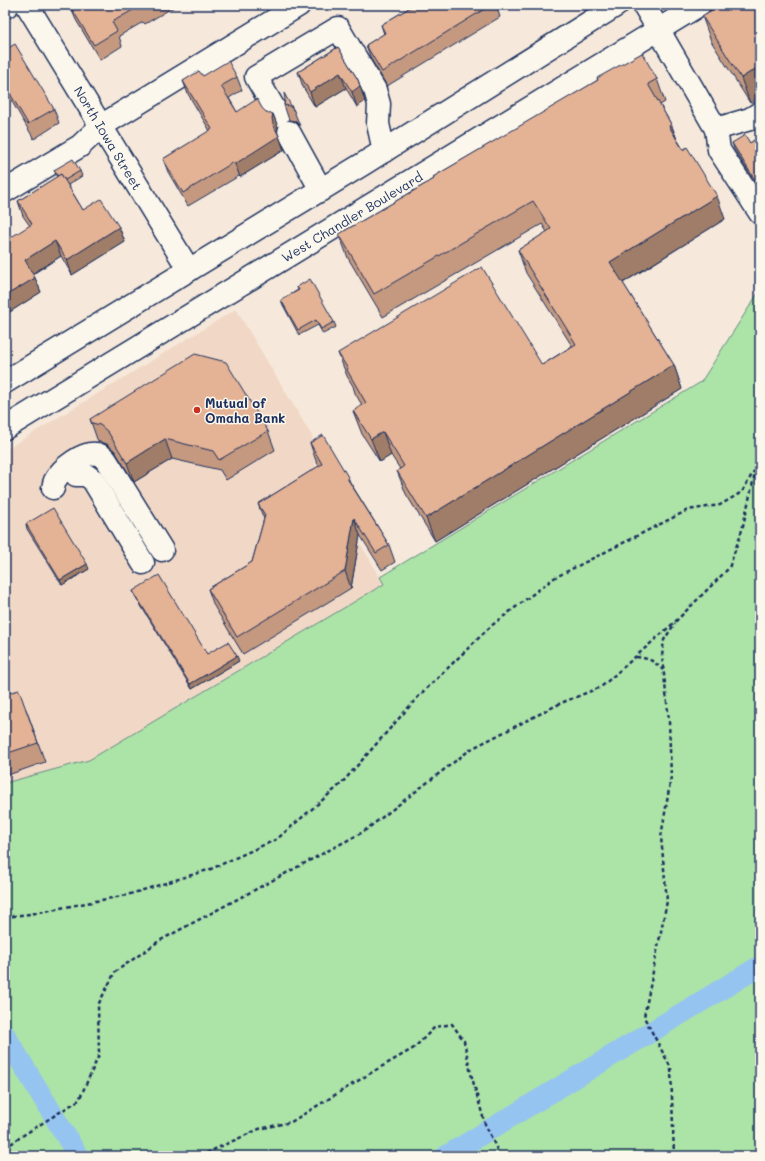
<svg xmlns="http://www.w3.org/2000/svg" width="765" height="1161" viewBox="0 0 765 1161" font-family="Mali,sans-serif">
<rect width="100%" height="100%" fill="#f6e9db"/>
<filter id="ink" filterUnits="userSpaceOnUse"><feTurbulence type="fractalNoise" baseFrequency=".025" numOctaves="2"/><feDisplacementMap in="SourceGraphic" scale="8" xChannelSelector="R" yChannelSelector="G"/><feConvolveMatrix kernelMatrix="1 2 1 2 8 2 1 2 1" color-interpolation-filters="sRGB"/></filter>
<g filter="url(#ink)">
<!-- built -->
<polygon fill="#f1d8c6" points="236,309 312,436 315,465 384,584 89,760 5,783 5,450"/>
<!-- green -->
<polygon fill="#ace3a7" stroke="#648982" points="760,290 760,1156 476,1156 476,1155 473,1156 5,1156 5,783 89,760 384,584 380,577 701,382"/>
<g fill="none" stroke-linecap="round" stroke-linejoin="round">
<!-- canal -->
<g stroke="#96c4f0" stroke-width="21">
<polyline points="5,1035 78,1156"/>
<polyline points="446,1156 760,966"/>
</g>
<!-- minor casing -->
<g stroke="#1b2f5e" stroke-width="25">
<g id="minor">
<polyline points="27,5 189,270"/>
<polyline points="644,5 716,129 719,150 760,213"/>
<polyline points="5,7 8,5"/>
<polyline points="278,115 256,77 338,28 375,90 379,104 378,124 384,151"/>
<polyline points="716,129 750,119 760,113"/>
<polyline points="289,132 321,190"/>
<polyline points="5,191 80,146 101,126 299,5"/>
<polyline points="76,475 86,475 93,480 143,563"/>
<path d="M53,488C54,485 54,481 56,479C62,468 83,452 96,454C100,454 103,457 106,460L162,550"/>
</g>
</g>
<!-- major casing -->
<g stroke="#1b2f5e" stroke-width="25">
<g id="major">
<polyline points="5,382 363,164 617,5"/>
<polyline points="5,428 699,5"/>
</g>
</g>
<!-- path -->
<g stroke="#1b2f5e" stroke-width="2.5" stroke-dasharray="4 3" stroke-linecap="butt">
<polyline points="756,467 760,431"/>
<polyline points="756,469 760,482"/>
<path d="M636,657C649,658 654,661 663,670"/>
<polyline points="5,917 30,914 127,895 211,869 277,839 341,784 417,698 491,626 554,578 688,510 720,505 742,492 754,471"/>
<polyline points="5,1148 22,1136 79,1100 99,1055 98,1005 115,972 159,941 363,832 471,749 561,703 601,687 677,620 729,568 742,530 756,469 760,461"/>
<polyline points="200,1156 259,1129 291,1122 374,1071 414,1048 435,1027 452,1024 464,1041 471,1074 485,1124 500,1156"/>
<polyline points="674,1156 671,1068 644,1017 667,901 661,837 671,777 669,721 662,656 664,640 675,623"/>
</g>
<!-- minor -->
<use href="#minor" stroke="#fbf7ec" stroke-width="22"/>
<!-- major -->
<use href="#major" stroke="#fbf7ec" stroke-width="22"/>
</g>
<!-- wall -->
<g fill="#c49980" stroke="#1b2f5e">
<polygon points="71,5 177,5 145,24 143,22 119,36 122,46 100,60 76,20 70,6"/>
<polygon points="414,5 496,5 500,17 387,86 371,59 366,45 384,34 381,25"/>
<polygon points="720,5 750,103 711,41 702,16"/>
<polygon points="338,47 358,80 365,101 357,107 346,88 315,107 303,87 298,72"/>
<polygon points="5,50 54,109 59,123 34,139 8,95 5,97"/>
<polygon points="203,76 237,77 242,90 229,98 237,112 262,108 266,112 273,114 278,127 277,131 284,150 240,177 239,176 188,206 168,172 163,159 210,131 188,94 183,81"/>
<polygon points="597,78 657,79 665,102 660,105 671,124 677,139 725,219 623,283 674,365 682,389 435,541 406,494 397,471 400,469 391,455 380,462 362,434 353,411 362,405 355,393 353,386 347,376 338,353 542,365 572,346 526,273 518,250 547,232 542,224 383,317 348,258 339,234 434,179 433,177 598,81"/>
<polygon points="285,100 294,111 300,126 295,121 289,120 284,105"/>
<polygon points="760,136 760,190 734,149 732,143 750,143"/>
<polygon points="54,170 80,171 82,176 68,185 83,210 119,227 125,242 72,275 61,256 33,274 35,278 41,292 5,315 30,226 23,216 18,201 57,177"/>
<polygon points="297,287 334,322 336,327 323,334 318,325 299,335 283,305 281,300 298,290"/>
<polygon points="90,419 268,431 275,450 226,480 220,470 172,459 134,482 115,451 107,444 99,442 97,439"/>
<polygon points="310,443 348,477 350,482 389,545 395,562 382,570 360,535 351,588 243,654 214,606 208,589 252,562 264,519 258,504 319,466 316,461"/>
<polygon points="26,524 89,569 62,585 27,529"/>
<polygon points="133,591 207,654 239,661 192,689 135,596"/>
<polygon points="5,694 26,709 45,762 5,776"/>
</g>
<!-- shaded-wall -->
<g fill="#a07d68" stroke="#1b2f5e">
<polygon points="760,66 760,97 750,103 741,78"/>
<polygon points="340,73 346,88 315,107 310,92"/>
<polygon points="358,80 365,101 357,107 352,92"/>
<polygon points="273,114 278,127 277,132 279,136 284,150 240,177 235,164 272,118"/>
<polygon points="671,124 680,148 669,126"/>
<polygon points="717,196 725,219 619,285 610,262"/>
<polygon points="119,227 125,242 72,275 67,260"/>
<polygon points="55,241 61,256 30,275 25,260"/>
<polygon points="35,278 41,292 5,315 5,296"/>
<polygon points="674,365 682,389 435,541 426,518"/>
<polygon points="383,432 391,455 380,462 371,439"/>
<polygon points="165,439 172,459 134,482 127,463"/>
<polygon points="354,518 360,535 351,588 345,571"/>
<polygon points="87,564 89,569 62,585 60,580"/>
<polygon points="237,656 239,661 192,689 190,684"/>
</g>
<!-- building -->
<g fill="#e4b295" stroke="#1b2f5e">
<polygon points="71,5 146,5 139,9 138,7 112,22 117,31 94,45 70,6"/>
<polygon points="414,5 491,5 382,72 366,45 385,33 381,25"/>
<polygon points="720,5 760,5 760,66 741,78 702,16"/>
<polygon points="15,44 54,109 28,124 5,85 5,50"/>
<polygon points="338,47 358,80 360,86 352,92 340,73 310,92 298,72"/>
<polygon points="642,53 657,79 648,84 671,124 669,126 683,150 687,147 717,196 610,262 674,365 426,518 397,471 404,466 383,432 371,439 353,411 366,403 347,370 348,369 338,353 482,267 542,365 576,344 518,250 551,229 533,201 374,294 339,234 434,179 433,177 598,80 597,78"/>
<polygon points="228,61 237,77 221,86 237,112 257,99 262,108 266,112 273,114 272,118 273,124 279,136 235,164 234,162 183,193 163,159 212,129 183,81 199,71 203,76"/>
<polygon points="284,93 294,111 290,106 284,105 285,100"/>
<polygon points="745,135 750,143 760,136 760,188 732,143"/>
<polygon points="73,159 80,171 65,180 61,174 58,176 54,170"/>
<polygon points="61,174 83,210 101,199 119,227 67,260 55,241 25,260 35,278 5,296 5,241 32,224 18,201"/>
<polygon points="310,279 334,322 321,329 316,320 298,330 281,300 299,290 297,287"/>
<polygon points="195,354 226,362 268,431 219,460 213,451 165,439 127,463 108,432 100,425 92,423 90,419"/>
<polygon points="323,435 348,477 347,478 389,545 376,553 354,518 345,571 237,637 208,589 252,562 265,515 258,504 322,464 310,443"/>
<polygon points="53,508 87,564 60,580 26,524"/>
<polygon points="159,575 207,654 228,642 237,656 190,684 133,591"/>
<polygon points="19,690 38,743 5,754 5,694"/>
</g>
</g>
<!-- markers -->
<circle fill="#c8321e" stroke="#fbf7ec" stroke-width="1.5" cx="197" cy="410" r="4"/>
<g text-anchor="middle" stroke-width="3" stroke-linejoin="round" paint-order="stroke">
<!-- street labels -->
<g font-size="13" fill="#1b2f5e" stroke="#fbf7ec">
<text transform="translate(108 138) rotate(59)" y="5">North Iowa Street</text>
<text transform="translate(352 217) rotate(-31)" y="5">West Chandler Boulevard</text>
</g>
<!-- poi labels -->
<g font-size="13" font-weight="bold" fill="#1b2f5e" stroke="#fbf7ec" text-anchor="start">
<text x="205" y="408">Mutual of<tspan x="205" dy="15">Omaha Bank</tspan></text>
</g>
</g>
<!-- margin -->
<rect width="765" height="1161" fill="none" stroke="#fbf7ec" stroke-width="20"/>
<rect x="10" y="10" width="745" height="1141" fill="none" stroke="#1b2f5e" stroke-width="1.5" filter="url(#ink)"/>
</svg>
